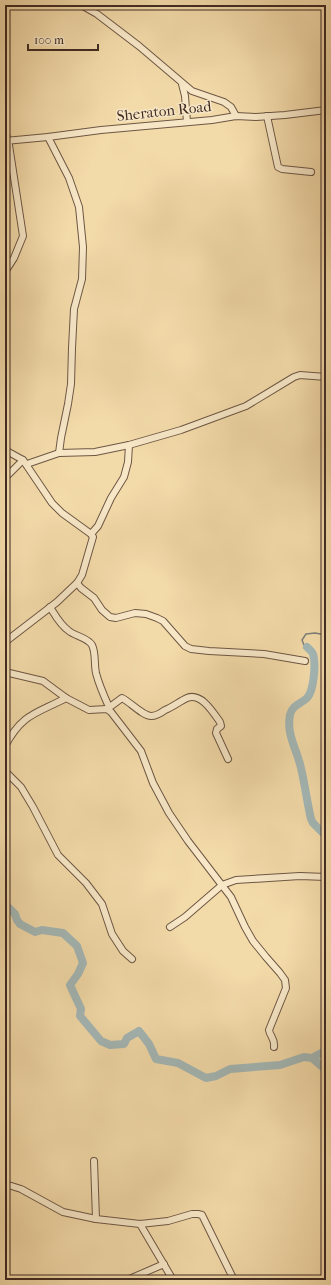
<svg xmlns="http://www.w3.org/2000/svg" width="331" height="1285" viewBox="0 0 331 1285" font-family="'IM FELL French Canon',serif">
<rect width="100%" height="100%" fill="#f3daa9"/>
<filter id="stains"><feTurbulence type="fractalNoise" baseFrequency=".005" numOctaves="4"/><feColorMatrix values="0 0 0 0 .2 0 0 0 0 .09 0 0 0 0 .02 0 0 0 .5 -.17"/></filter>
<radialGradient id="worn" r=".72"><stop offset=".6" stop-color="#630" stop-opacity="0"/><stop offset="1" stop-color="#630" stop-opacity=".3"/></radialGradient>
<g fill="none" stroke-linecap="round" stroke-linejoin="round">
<!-- stream -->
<polyline stroke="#7b7f7b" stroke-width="1.5" points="307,647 304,645 302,640 306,634 315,633 326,635"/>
<!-- river -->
<g stroke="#a3b7b6" stroke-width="8">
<path d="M307,647C309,649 312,651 313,654C316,663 314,691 307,698C301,704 292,705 290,715C286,734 297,750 301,768C305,785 307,802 311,819L313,823L326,836"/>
<polyline points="5,906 8,907 15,914 17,920 20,924 35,932 42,930 63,933 77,946 83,963 78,974 70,985 81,1009 80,1016 101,1041 110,1045 124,1044 127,1038 139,1031 149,1044 156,1059 178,1063 206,1078 216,1076 230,1069 280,1065 304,1057 312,1058 326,1070"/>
<polyline points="312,1058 325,1051 326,1047"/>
</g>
<!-- minor casing -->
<g stroke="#6d5744" stroke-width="8">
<g id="minor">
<polyline points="81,5 97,14 139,46 192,91 224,102 231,107 236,116"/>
<polyline points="182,84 185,96 187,122"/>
<polyline points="267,116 278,167 282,169 311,172"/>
<polyline points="5,131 9,145 23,236 14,258 5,272"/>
<polyline points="48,137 69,178 79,207 83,247 82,279 74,309 72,348 71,384 68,404 61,438 59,453"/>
<polyline points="5,141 48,137 101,130 212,120 236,116 256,117 285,115 326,110"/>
<polyline points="5,450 23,460 52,503 62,513 91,534 93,537 82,575 77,583 57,602 5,642"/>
<polyline points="27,464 59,453 95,452 129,445 181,430 246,406 294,377 300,375 326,377"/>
<polyline points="5,478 23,460"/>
<polyline points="91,534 98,526 111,498 124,477 128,462 129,445"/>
<polyline points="77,583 81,588 94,598 102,610 110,617 116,618 135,613 146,614 157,618 163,621 185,646 191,649 209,651 264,654 305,661"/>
<path d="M50,607C55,615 60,625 69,631C75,636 88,638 92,645C96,653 94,664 96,673C99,685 104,696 109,707"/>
<path d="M5,672L43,681L66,698L89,710L107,709L111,712L141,751L153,783L169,813L188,841L231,897L245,927L253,941L266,957L280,973L285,980L286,988L269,1030C270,1037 275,1038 274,1047"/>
<path d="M107,709L122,698C130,702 143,716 151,716C156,716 161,713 165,710C173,707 180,701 187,698C201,692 213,712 220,722L221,726L217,729L216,733L228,759"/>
<path d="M5,746C23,713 36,714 66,698"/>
<polyline points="5,771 21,787 33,807 58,855 86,883 102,904 112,934 123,951 132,959"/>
<polyline points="170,927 185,917 222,885 236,880 300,876 326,877"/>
<polyline points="94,1161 96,1219"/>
<polyline points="5,1184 21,1189 63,1212 96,1219 140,1224 168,1221 192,1214 198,1214 202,1215 234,1280"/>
<polyline points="140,1224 173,1280"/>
<polyline points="127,1280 164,1264"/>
</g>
</g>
<!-- minor -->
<use href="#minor" stroke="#f7e7c7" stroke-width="6"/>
</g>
<g text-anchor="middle" stroke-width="3" stroke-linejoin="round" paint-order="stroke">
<!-- street labels -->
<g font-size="15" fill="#402b23" stroke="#f7e7c7">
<text transform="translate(164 111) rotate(-6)" y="5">Sheraton Road</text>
</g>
</g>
<!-- margin -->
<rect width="331" height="1285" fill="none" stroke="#f3daa9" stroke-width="20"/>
<rect x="6" y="6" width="319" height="1273" fill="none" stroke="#402b23" stroke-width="2"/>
<rect x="10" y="10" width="311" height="1265" fill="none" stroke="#402b23"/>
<!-- scale -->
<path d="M28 44v6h70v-6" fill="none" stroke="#402b23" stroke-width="2"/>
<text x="34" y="44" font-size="12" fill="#402b23" stroke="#f7e7c7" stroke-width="3" paint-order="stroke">100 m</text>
<rect width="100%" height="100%" filter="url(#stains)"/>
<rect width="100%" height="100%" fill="url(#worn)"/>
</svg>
